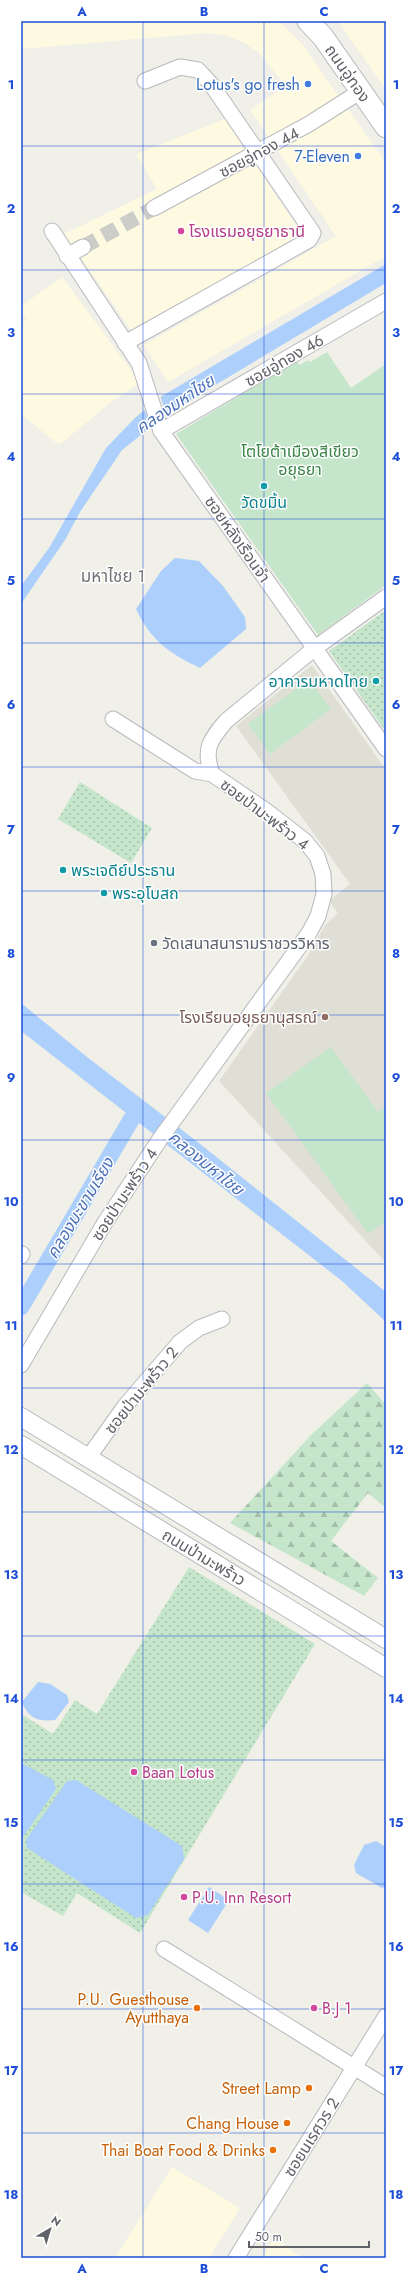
<svg xmlns="http://www.w3.org/2000/svg" width="407" height="2279" viewBox="0 0 407 2279" font-family="Jost,'Noto Sans Thai',sans-serif">
<defs>
<pattern id="grass-dots" width="8" height="8" patternUnits="userSpaceOnUse"><rect width="8" height="8" fill="#c6e6cb"/><path d="M2 2h.1M6 6h.1" fill="none" stroke="#a4bea9" stroke-width="1.8" stroke-linecap="round"/></pattern>
<pattern id="forest-firs" width="22" height="20" patternUnits="userSpaceOnUse"><rect width="22" height="20" fill="#c6e6cb"/><path d="M5 1l3.5 6h-7zM16 11l3.5 6h-7z" fill="#a4bea9"/></pattern>
</defs>
<rect width="100%" height="100%" fill="#f0f0e8"/>
<!-- commercial -->
<g fill="#fdfae1">
<polygon points="21,21 279,21 302,44 386,163 386,256 168,382 144,345 336,236 250,110 286,86 258,52 243,42 227,36 206,33 21,49"/>
<polygon points="338,21 386,21 386,90"/>
<polygon points="225,119 302,234 132,331 64,234 157,189 136,154"/>
<polygon points="62,277 140,382 110,403 59,445 21,414 21,323 26,319 21,313 21,306"/>
<polygon points="172,2167 240,2208 209,2258 115,2258"/>
<polygon points="274,2239 303,2258 262,2258"/>
</g>
<!-- education -->
<polygon fill="#e0dfd6" points="312,665 386,770 386,1263 219,1081 309,954 325,925 338,913 329,901 350,884 236,726"/>
<!-- grass -->
<g fill="url(#grass-dots)">
<polygon points="386,610 386,732 329,651"/>
<polygon points="80,782 152,828 131,863 58,819"/>
<polygon points="189,1567 315,1644 140,1933 77,1893 63,1916 21,1892 21,1718 23,1715 53,1734 75,1700 97,1714"/>
</g>
<!-- forest -->
<polygon fill="url(#forest-firs)" points="367,1383 386,1405 386,1508 368,1493 331,1541 378,1578 364,1596 230,1523 311,1435"/>
<!-- park -->
<g fill="#c6e6cb">
<polygon points="327,352 351,388 386,364 386,585 318,635 176,434 297,361 300,365 308,360 310,362"/>
<polygon points="309,679 331,709 270,754 248,724"/>
<polygon points="331,1047 378,1112 386,1106 386,1221 368,1234 266,1093"/>
</g>
<!-- water -->
<g fill="#adcffb">
<polygon points="386,264 386,283 170,412 122,450 80,512 65,540 21,604 21,586 49,548 106,448 136,417 162,396"/>
<path d="M175,558L199,561L223,586L245,617L246,629L200,668C170,654 150,640 136,609L161,571Z"/>
<polygon points="21,1003 87,1057 195,1140 386,1292 386,1322 342,1281 21,1031"/>
<path d="M38,1682L50,1684L67,1695L69,1702L55,1720C38,1722 28,1718 22,1702Z"/>
<polygon points="21,1763 53,1780 56,1789 21,1840"/>
<polygon points="76,1780 182,1846 184,1859 148,1915 136,1918 27,1848 26,1840 67,1781"/>
<polygon points="376,1841 386,1847 386,1886 382,1888 356,1873 354,1865 364,1845"/>
<polygon points="209,1887 229,1900 208,1933 188,1920"/>
</g>
<!-- pier -->
<polygon fill="#f0f0e8" points="160,395 167,417 161,422 150,425 144,408"/>
<g fill="none" stroke-linecap="round" stroke-linejoin="round">
<!-- canal -->
<polyline stroke="#adcffb" stroke-width="17" points="21,1307 138,1108"/>
<!-- minor-tunnel -->
<polyline stroke="#ccccc8" stroke-width="15" stroke-dasharray="15 8" stroke-linecap="butt" points="83,247 154,208"/>
<!-- minor casing -->
<g stroke="#b8b9be" stroke-width="17">
<g id="minor">
<polyline points="154,208 309,124 361,91"/>
<polyline points="52,231 139,363 161,431 386,749"/>
<polyline points="67,256 83,247"/>
<polyline points="125,343 309,240 313,233 211,84 198,70 180,67 145,81"/>
<polyline points="161,431 386,301"/>
<path d="M212,774C203,749 210,740 226,721L315,648L386,597"/>
<polyline points="21,1256 22,1254"/>
<polyline points="21,1365 104,1224 160,1139 309,933 318,916 324,894 323,874 317,856 305,841 265,810 212,774 195,771 113,719"/>
<polyline points="88,1458 125,1406 180,1342 199,1328 222,1319"/>
<polyline points="164,1949 386,2087"/>
<polyline points="236,2258 386,2016"/>
</g>
</g>
<!-- tertiary casing -->
<g stroke="#b8b9be" stroke-width="20">
<g id="tertiary">
<polyline points="21,1417 386,1639"/>
<polyline points="21,1445 386,1668"/>
</g>
</g>
<!-- secondary casing -->
<g stroke="#b6b9be" stroke-width="23">
<polyline id="secondary" points="308,21 323,37 386,127"/>
</g>
<!-- minor -->
<use href="#minor" stroke="#fff" stroke-width="15"/>
<!-- tertiary -->
<use href="#tertiary" stroke="#fff" stroke-width="18"/>
<!-- secondary -->
<use href="#secondary" stroke="#fff" stroke-width="21"/>
</g>
<!-- grid -->
<path fill="none" stroke="#1d4ed8" stroke-width="1" stroke-opacity="0.55" d="M143,21V2258M264,21V2258M21,146H386M21,270H386M21,394H386M21,519H386M21,643H386M21,767H386M21,891H386M21,1015H386M21,1140H386M21,1264H386M21,1388H386M21,1512H386M21,1636H386M21,1760H386M21,1884H386M21,2009H386M21,2133H386"/>
<!-- markers -->
<g fill="#3f7fe0" stroke="#fff" stroke-width="1.5">
<circle cx="308" cy="84" r="4"/>
<circle cx="358" cy="156" r="4"/>
</g>
<g fill="#d1479c" stroke="#fff" stroke-width="1.5">
<circle cx="181" cy="231" r="4"/>
<circle cx="134" cy="1772" r="4"/>
<circle cx="184" cy="1897" r="4"/>
<circle cx="314" cy="2008" r="4"/>
</g>
<g fill="#0f9aa8" stroke="#fff" stroke-width="1.5">
<circle cx="264" cy="486" r="4"/>
<circle cx="376" cy="681" r="4"/>
<circle cx="63" cy="870" r="4"/>
<circle cx="104" cy="893" r="4"/>
</g>
<circle fill="#6b7280" stroke="#fff" stroke-width="1.5" cx="154" cy="943" r="4"/>
<circle fill="#8d6e63" stroke="#fff" stroke-width="1.5" cx="325" cy="1017" r="4"/>
<g fill="#e8710a" stroke="#fff" stroke-width="1.5">
<circle cx="197" cy="2008" r="4"/>
<circle cx="309" cy="2088" r="4"/>
<circle cx="287" cy="2123" r="4"/>
<circle cx="273" cy="2150" r="4"/>
</g>
<g text-anchor="middle" stroke-width="3" stroke-linejoin="round" paint-order="stroke">
<!-- street labels -->
<g font-size="16" fill="#5f6267" stroke="#fff">
<text transform="translate(348 73) rotate(55)" y="6">ถนนอู่ทอง</text>
<text transform="translate(259 152) rotate(-28)" y="6">ซอยอู่ทอง 44</text>
<text transform="translate(284 360) rotate(-30)" y="6">ซอยอู่ทอง 46</text>
<text transform="translate(238 539) rotate(55)" y="6">ซอยหลังเรือนจำ</text>
<text transform="translate(265 814) rotate(37)" y="6">ซอยป่ามะพร้าว 4</text>
<text transform="translate(124 1194) rotate(-57)" y="6">ซอยป่ามะพร้าว 4</text>
<text transform="translate(141 1390) rotate(-51)" y="6">ซอยป่ามะพร้าว 2</text>
<text transform="translate(204 1557) rotate(31)" y="6">ถนนป่ามะพร้าว</text>
<text transform="translate(311 2137) rotate(-58)" y="6">ซอยนเรศวร 2</text>
</g>
<!-- shop labels -->
<g font-size="16" fill="#366cbe" stroke="#fff" text-anchor="end">
<text x="300" y="90">Lotus's go fresh</text>
<text x="350" y="162">7-Eleven</text>
</g>
<!-- hotel labels -->
<g font-size="16" fill="#b23c85" stroke="#fff" text-anchor="start">
<text x="189" y="237">โรงแรมอยุธยาธานี</text>
<text x="142" y="1778">Baan Lotus</text>
<text x="192" y="1903">P.U. Inn Resort</text>
<text x="322" y="2014">B.J 1</text>
</g>
<!-- park labels -->
<g font-size="16" fill="#3a8447" stroke="#fff">
<text x="300" y="457">โตโยต้าเมืองสีเขียว<tspan x="300" dy="18">อยุธยา</tspan></text>
</g>
<!-- culture labels -->
<g font-size="16" fill="#0d838f" stroke="#fff" text-anchor="start">
<text x="264" y="508" text-anchor="middle">วัดขมิ้น</text>
<text x="368" y="687" text-anchor="end">อาคารมหาดไทย</text>
<text x="71" y="876">พระเจดีย์ประธาน</text>
<text x="112" y="899">พระอุโบสถ</text>
</g>
<!-- worship labels -->
<g font-size="16" fill="#5b616d" stroke="#fff" text-anchor="start">
<text x="162" y="949">วัดเสนาสนารามราชวรวิหาร</text>
</g>
<!-- education labels -->
<g font-size="16" fill="#785e54" stroke="#fff" text-anchor="end">
<text x="317" y="1023">โรงเรียนอยุธยานุสรณ์</text>
</g>
<!-- food labels -->
<g font-size="16" fill="#c56008" stroke="#fff" text-anchor="end">
<text x="189" y="2005">P.U. Guesthouse<tspan x="189" dy="18">Ayutthaya</tspan></text>
<text x="301" y="2094">Street Lamp</text>
<text x="279" y="2129">Chang House</text>
<text x="265" y="2156">Thai Boat Food &amp; Drinks</text>
</g>
<!-- water labels -->
<g font-size="17" font-style="italic" fill="#4c71b7" stroke="#fff">
<text transform="translate(175 404) rotate(-34)" y="6">คลองมหาไชย</text>
<text transform="translate(206 1163) rotate(39)" y="6">คลองมหาไชย</text>
<text transform="translate(80 1208) rotate(-59)" y="6">คลองมะขามเรียง</text>
</g>
<!-- neighbourhood labels -->
<g font-size="17" fill="#707479" stroke="#fff">
<text x="113" y="582">มหาไชย 1</text>
</g>
</g>
<!-- border -->
<rect width="407" height="2279" fill="none" stroke="#ffffff" stroke-width="44"/>
<!-- north arrow -->
<g transform="translate(50 2229) rotate(38)" stroke="#ffffff" stroke-width="3" paint-order="stroke">
<path d="M0-3L7 15L0 10L-7 15Z" fill="#5f6267"/>
<text y="-6" font-size="11" font-weight="bold" text-anchor="middle" fill="#5f6267">N</text>
</g>
<!-- scale -->
<path d="M249 2241v6h120v-6" fill="none" stroke="#5f6267" stroke-width="2"/>
<text x="255" y="2241" font-size="12" fill="#5f6267" stroke="#ffffff" stroke-width="3" paint-order="stroke">50 m</text>
<rect x="22" y="22" width="363" height="2235" fill="none" stroke="#1d4ed8" stroke-width="1.5"/>
<g font-size="13" text-anchor="middle" font-weight="bold" fill="#1d4ed8">
<text x="82" y="16">A</text>
<text x="204" y="16">B</text>
<text x="324" y="16">C</text>
<text x="11" y="89">1</text>
<text x="396" y="89">1</text>
<text x="11" y="213">2</text>
<text x="396" y="213">2</text>
<text x="11" y="337">3</text>
<text x="396" y="337">3</text>
<text x="11" y="461">4</text>
<text x="396" y="461">4</text>
<text x="11" y="585">5</text>
<text x="396" y="585">5</text>
<text x="11" y="709">6</text>
<text x="396" y="709">6</text>
<text x="11" y="834">7</text>
<text x="396" y="834">7</text>
<text x="11" y="958">8</text>
<text x="396" y="958">8</text>
<text x="11" y="1082">9</text>
<text x="396" y="1082">9</text>
<text x="11" y="1206">10</text>
<text x="396" y="1206">10</text>
<text x="11" y="1330">11</text>
<text x="396" y="1330">11</text>
<text x="11" y="1454">12</text>
<text x="396" y="1454">12</text>
<text x="11" y="1579">13</text>
<text x="396" y="1579">13</text>
<text x="11" y="1703">14</text>
<text x="396" y="1703">14</text>
<text x="11" y="1827">15</text>
<text x="396" y="1827">15</text>
<text x="11" y="1951">16</text>
<text x="396" y="1951">16</text>
<text x="11" y="2075">17</text>
<text x="396" y="2075">17</text>
<text x="11" y="2199">18</text>
<text x="396" y="2199">18</text>
<text x="82" y="2273">A</text>
<text x="204" y="2273">B</text>
<text x="324" y="2273">C</text>
</g>
</svg>
